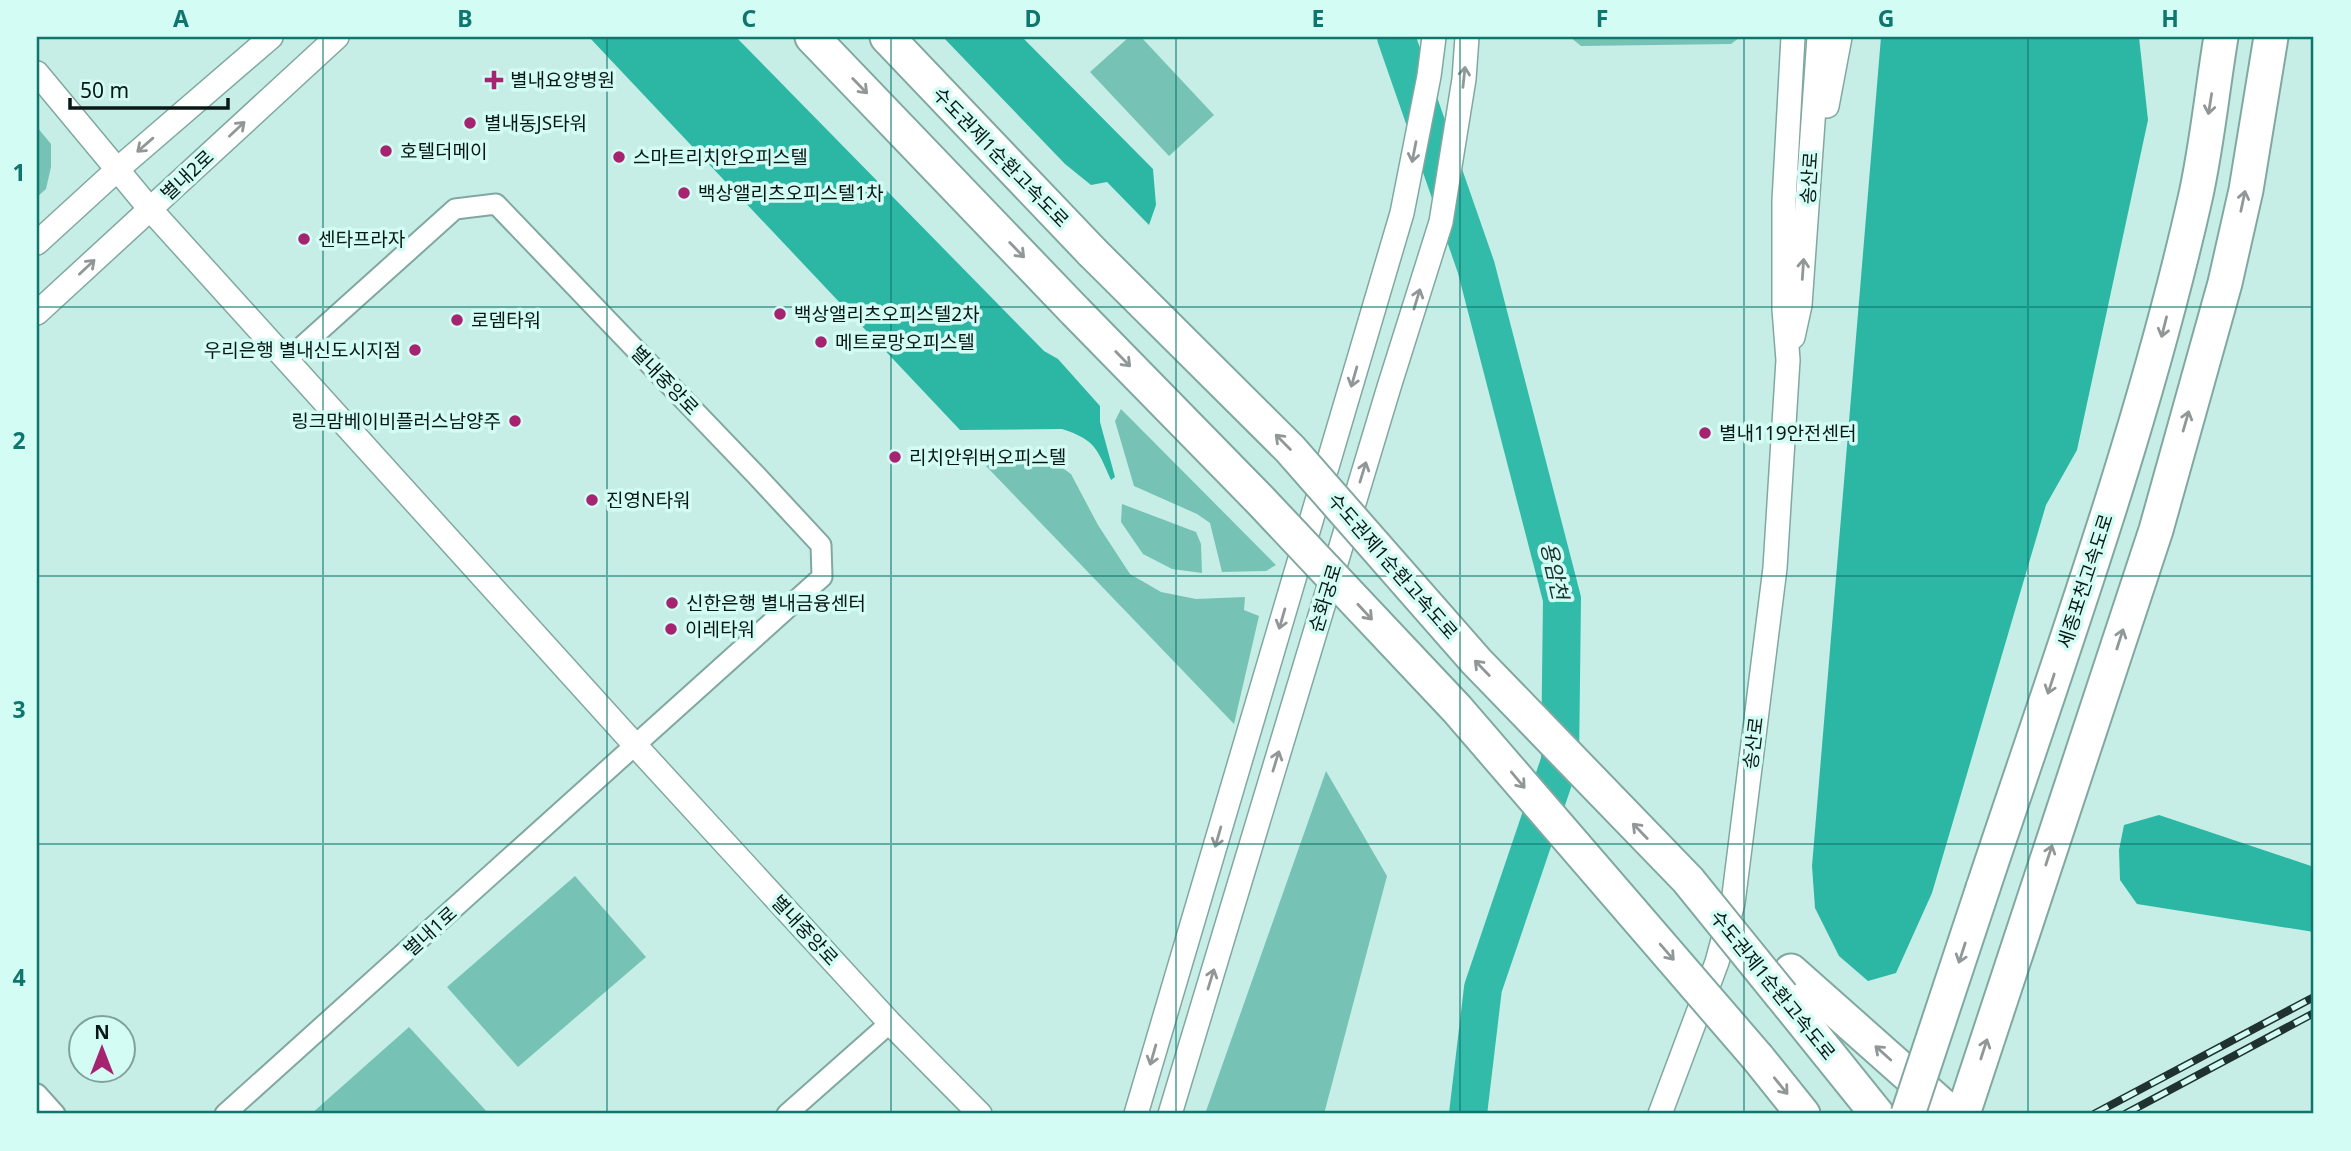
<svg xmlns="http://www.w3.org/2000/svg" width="2351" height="1151" viewBox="0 0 2351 1151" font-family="'Noto Sans','Noto Sans KR',sans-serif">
<rect width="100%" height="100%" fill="#c6eee7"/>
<!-- green -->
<g fill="#76c3b6">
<polygon points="1129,37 1141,37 1214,115 1169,156 1090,72"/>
<polygon points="1570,37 1740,37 1731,44 1581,46"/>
<polygon points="37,127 51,144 51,167 46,189 37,197"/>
<polygon points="1121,409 1276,565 1266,571 1222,572 1210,523 1197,514 1134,486 1115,421"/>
<polygon points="1003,460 1033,460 1057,464 1071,474 1098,525 1130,574 1161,592 1196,599 1245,597 1244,610 1259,616 1234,724 986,466"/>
<polygon points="1122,504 1196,532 1201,544 1202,573 1172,569 1143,554 1121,522"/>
<polygon points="1326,771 1387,876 1324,1114 1205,1114"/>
<polygon points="575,876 646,957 518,1067 447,987"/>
<polygon points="409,1027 489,1114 311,1114"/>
</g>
<!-- forest -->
<g fill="#2cb7a5">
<path d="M589,37H736L1044,351L1058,359L1100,406V422L1115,477L1111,480C1097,449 1096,440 1062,429L960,430Z"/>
<polygon points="943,37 1022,37 1153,169 1156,205 1149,225 1107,182 1091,185 1065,164"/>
<polygon points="1881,37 2139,37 2148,120 2077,450 2046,505 1932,893 1896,973 1868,981 1839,956 1815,908 1812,866"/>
<polygon points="2159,815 2314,867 2314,932 2137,904 2120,880 2119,850 2124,825"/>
</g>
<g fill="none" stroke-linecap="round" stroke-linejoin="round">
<!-- river -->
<polyline stroke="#32bba9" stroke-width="38" points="1396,37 1476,267 1562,599 1560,761 1483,988 1468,1114"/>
<!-- minor casing -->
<g stroke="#81a8a0" stroke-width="23">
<g id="minor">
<polyline points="37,1094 55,1114"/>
<polyline points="225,1114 822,577 821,545 756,475 496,204 455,209 288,359"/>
<polyline points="787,1114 890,1023"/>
</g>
</g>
<!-- tertiary casing -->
<g stroke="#81a8a0" stroke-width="26">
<g id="tertiary">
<polyline points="37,73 150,209 635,745 890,1023 980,1114"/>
<polyline points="1827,106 1840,37"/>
<polyline points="37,243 119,168 271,37"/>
<polyline points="37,313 337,37"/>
<polyline points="1793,337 1800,305 1819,37"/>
<polyline points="1136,1114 1402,213 1429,76 1434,37"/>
<polyline points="1170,1114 1389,387 1441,222 1464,79 1467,37"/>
<polyline points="1660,1114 1717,962 1733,903 1775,568 1788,360 1784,309 1784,201 1793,37"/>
</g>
</g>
<!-- motorway casing -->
<g stroke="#81a8a0" stroke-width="37">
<g id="motorway">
<polyline points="812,37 1075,311"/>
<polyline points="887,37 1092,252"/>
<path d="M1983,888C2059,660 2142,433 2195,199C2207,146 2212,91 2221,37"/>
<polyline points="1791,971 1952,1114"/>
<polyline points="1782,996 1877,1114"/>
<polyline points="1758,1058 1803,1114"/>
<polyline points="1963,1114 2156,530 2225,283 2246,190 2271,37"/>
</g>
</g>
<!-- minor -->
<use href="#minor" stroke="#fff" stroke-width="19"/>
<!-- tertiary -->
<use href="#tertiary" stroke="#fff" stroke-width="23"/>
<!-- motorway -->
<use href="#motorway" stroke="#fff" stroke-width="33"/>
<!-- rail casing -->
<g stroke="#203230" stroke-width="8">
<g id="rail">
<polyline points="2094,1114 2314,997"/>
<polyline points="2125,1114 2314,1013"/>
</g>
</g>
<!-- rail -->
<use href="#rail" stroke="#d3fcf4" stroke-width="5" stroke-dasharray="16" stroke-linecap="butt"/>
<!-- motorway-bridge casing -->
<g stroke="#81a8a0" stroke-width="37" stroke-linecap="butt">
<g id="motorway-bridge">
<polyline points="1092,252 1290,449 1476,661 1688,880 1782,996"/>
<polyline points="1075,311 1260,500 1457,709 1758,1058"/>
<polyline points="1908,1114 1983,888"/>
</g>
</g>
<!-- motorway-bridge -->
<use href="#motorway-bridge" stroke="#fff" stroke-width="33"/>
</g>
<!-- one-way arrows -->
<defs><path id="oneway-shaft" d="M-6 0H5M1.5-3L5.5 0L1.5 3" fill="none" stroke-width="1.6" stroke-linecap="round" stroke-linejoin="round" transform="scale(1.75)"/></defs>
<g stroke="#909796">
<use href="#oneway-shaft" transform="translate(1464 77) rotate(-84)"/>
<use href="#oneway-shaft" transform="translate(860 86) rotate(46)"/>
<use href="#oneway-shaft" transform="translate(2210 104) rotate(99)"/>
<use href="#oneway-shaft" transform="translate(237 129) rotate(-43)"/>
<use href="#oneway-shaft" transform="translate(145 145) rotate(139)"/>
<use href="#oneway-shaft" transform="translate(1414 152) rotate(101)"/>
<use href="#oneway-shaft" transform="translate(2243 201) rotate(-78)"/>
<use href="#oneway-shaft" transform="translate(1017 250) rotate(46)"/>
<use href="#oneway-shaft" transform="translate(87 267) rotate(-43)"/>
<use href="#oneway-shaft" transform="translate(1803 269) rotate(-86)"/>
<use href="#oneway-shaft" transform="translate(1417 299) rotate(-73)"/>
<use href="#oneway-shaft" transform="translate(2164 327) rotate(104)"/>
<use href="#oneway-shaft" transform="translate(1123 359) rotate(46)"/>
<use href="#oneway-shaft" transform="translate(1354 377) rotate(106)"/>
<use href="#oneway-shaft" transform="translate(2186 421) rotate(-74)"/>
<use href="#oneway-shaft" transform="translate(1283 442) rotate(-135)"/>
<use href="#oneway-shaft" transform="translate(1363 472) rotate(-73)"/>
<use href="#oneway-shaft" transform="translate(1365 612) rotate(47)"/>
<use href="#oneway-shaft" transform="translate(1282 619) rotate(106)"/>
<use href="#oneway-shaft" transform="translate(2120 639) rotate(-72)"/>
<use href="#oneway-shaft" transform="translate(1482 668) rotate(-134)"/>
<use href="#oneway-shaft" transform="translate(2051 684) rotate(108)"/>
<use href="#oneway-shaft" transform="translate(1276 761) rotate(-73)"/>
<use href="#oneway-shaft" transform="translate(1518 780) rotate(50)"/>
<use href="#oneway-shaft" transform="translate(1640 831) rotate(-134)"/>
<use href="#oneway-shaft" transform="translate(1218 837) rotate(106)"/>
<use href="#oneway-shaft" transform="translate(2049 855) rotate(-72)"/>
<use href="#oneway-shaft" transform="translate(1667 952) rotate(49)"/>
<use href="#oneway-shaft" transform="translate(1962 953) rotate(108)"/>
<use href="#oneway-shaft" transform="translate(1211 979) rotate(-73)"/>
<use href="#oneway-shaft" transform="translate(1984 1049) rotate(-72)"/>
<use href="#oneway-shaft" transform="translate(1883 1053) rotate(-138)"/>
<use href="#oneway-shaft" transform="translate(1153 1055) rotate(106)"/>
<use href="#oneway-shaft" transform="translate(1781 1086) rotate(51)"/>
</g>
<!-- grid -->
<path fill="none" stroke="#0f766e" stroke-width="2" stroke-opacity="0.55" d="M323,37V1114M607,37V1114M891,37V1114M1176,37V1114M1460,37V1114M1744,37V1114M2028,37V1114M37,307H2314M37,576H2314M37,844H2314"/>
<!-- markers -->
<g fill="#a62370" stroke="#d3fcf4" stroke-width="2.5">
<path d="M490.5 69.5h7v7h7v7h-7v7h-7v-7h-7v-7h7z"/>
<circle cx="470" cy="123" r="7"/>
<circle cx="386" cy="151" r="7"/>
<circle cx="619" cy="157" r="7"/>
<circle cx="684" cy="193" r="7"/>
<circle cx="304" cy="239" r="7"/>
<circle cx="780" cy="314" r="7"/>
<circle cx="457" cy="320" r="7"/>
<circle cx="821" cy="342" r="7"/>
<circle cx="415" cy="350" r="7"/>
<circle cx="515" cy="421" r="7"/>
<circle cx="1705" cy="433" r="7"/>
<circle cx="895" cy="457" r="7"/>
<circle cx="592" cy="500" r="7"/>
<circle cx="672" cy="603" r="7"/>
<circle cx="671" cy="629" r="7"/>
</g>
<g text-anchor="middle" stroke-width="7" stroke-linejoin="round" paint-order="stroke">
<!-- poi labels -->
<g font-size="19" fill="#091816" stroke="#d3fcf4" text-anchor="start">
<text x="510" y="87">별내요양병원</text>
<text x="484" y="130">별내동JS타워</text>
<text x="400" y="158">호텔더메이</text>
<text x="633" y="164">스마트리치안오피스텔</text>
<text x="698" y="200">백상앨리츠오피스텔1차</text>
<text x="318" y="246">센타프라자</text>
<text x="794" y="321">백상앨리츠오피스텔2차</text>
<text x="471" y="327">로뎀타워</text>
<text x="835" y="349">메트로망오피스텔</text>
<text x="401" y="357" text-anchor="end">우리은행 별내신도시지점</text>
<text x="501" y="428" text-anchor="end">링크맘베이비플러스남양주</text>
<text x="1719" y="440">별내119안전센터</text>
<text x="909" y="464">리치안위버오피스텔</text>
<text x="606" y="507">진영N타워</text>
<text x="686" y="610">신한은행 별내금융센터</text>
<text x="685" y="636">이레타워</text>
</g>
<!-- street labels -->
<g font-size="19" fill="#091816" stroke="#d3fcf4">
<text transform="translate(1001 157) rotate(46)" y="7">수도권제1순환고속도로</text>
<text transform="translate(187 175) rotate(-43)" y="7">별내2로</text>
<text transform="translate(1809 178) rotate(-86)" y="7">송산로</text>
<text transform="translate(665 380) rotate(46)" y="7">별내중앙로</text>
<text transform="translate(1393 566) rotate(49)" y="7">수도권제1순환고속도로</text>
<text transform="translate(2085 581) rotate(-72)" y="7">세종포천고속도로</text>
<text transform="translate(1325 598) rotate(-73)" y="7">순화궁로</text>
<text transform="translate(1753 743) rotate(-83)" y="7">송산로</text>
<text transform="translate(805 930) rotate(47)" y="7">별내중앙로</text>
<text transform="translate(430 931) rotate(-42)" y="7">별내1로</text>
<text transform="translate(1773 985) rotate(51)" y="7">수도권제1순환고속도로</text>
</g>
<!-- water labels -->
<g font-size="21" font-style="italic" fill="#19302c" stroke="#d3fcf4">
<text transform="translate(1554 571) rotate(77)" y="7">용암천</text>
</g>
</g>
<!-- border -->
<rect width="2351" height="1151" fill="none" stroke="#d3fcf4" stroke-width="77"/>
<!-- north arrow -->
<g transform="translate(102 1049)"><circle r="33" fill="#d3fcf4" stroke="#82a19b" stroke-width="2"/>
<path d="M0-5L12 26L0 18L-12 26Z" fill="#a62370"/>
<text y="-10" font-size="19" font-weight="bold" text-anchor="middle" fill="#091816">N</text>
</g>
<!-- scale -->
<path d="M70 98v10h158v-10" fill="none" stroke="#091816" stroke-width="3.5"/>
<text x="80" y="98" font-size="21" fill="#091816" stroke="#d3fcf4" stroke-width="5" paint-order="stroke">50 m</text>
<rect x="38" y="38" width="2274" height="1074" fill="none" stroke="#0f766e" stroke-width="2.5"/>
<g font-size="23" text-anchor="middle" font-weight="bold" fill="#0f766e">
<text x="181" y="27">A</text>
<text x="465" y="27">B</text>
<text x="749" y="27">C</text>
<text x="1033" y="27">D</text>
<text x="1318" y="27">E</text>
<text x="1602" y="27">F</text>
<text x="1886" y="27">G</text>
<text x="2170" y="27">H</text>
<text x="19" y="181">1</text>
<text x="19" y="449">2</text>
<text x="19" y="718">3</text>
<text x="19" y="986">4</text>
</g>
</svg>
